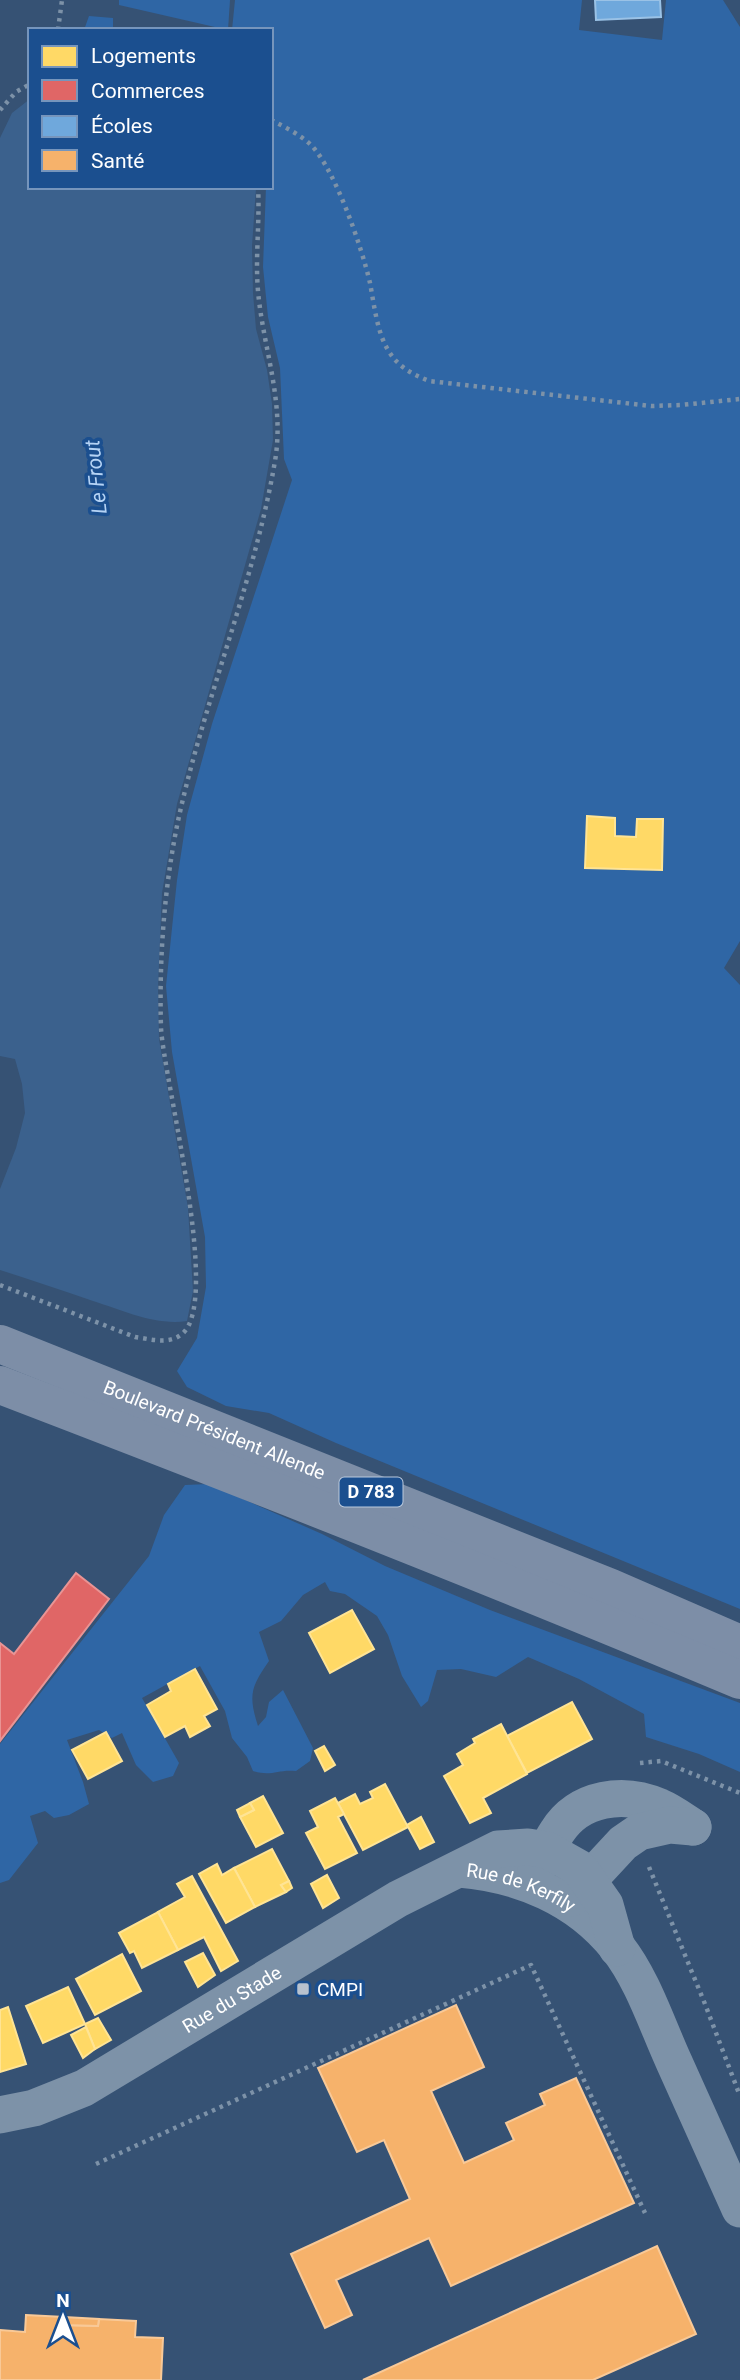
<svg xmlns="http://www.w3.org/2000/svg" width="740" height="2380" viewBox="0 0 740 2380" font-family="Roboto,sans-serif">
<rect width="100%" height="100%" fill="#365274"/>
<!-- green -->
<g fill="#2f66a5">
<polygon points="119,0 230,0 228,30 119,5"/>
<polygon points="235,0 582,0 579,30 662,40 666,0 723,0 740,27 740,941 724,968 740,985 740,1609 336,1443 269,1413 226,1406 187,1387 177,1371 197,1338 206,1287 205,1237 172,1052 166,986 177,880 187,815 212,724 292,480 284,459 280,368 268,317 263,267 266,187 271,187 271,30 232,30"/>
<polygon points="89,16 113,18 113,30 84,30"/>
<path d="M209,1484L322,1534L385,1566L490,1610L740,1703V1772L699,1754L646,1737L644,1714L579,1679L528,1657L496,1677L461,1669L437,1670L428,1701L421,1707L402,1676L388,1635L377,1616L345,1594L330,1591L325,1582L303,1595L281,1621L259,1632L269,1661C251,1687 248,1695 258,1726L266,1717L269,1702L283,1690L313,1748L310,1761L296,1771C277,1769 272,1777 253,1771L247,1757L232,1738L225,1711L200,1666L142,1698L179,1763L173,1776L153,1782L136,1765L122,1733L112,1738L99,1730L67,1740L83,1782L89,1804L69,1815L54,1818L45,1811L30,1816L38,1843L9,1880L0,1883V1744L149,1556L164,1515L185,1485Z"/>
</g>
<!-- water -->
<path fill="#3b618d" d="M30,99V187L256,188L252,246L253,293L256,329L267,370L272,404L273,440L261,509L177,804L162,893L158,987L159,1039L188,1208L193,1291L187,1321C156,1326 122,1310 93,1301C62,1290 31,1280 0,1270V1189L16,1148L25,1113L22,1084L15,1059L0,1056V138L12,113Z"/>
<!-- homes -->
<g fill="#ffd966" stroke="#ffe494" stroke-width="2">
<polygon points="587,816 615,818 615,836 636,837 637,819 663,819 662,870 585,868"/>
<polygon points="352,1610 374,1649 330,1673 309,1633"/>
<polygon points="195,1669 217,1709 204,1716 210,1726 190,1737 185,1726 165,1737 147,1705 171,1691 168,1684"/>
<polygon points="572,1702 592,1739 527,1773 507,1736"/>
<polygon points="501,1724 527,1774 483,1798 491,1813 470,1823 444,1776 463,1765 457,1754 475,1743 473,1739"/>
<polygon points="106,1732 122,1761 88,1779 72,1750"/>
<polygon points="324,1746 335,1765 325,1771 315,1751"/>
<polygon points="385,1784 408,1827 363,1850 338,1803 355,1794 360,1804 373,1798 370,1792"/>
<polygon points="263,1796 283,1833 256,1847 240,1817 254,1810 250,1803"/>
<polygon points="335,1798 344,1814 338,1817 357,1853 325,1869 306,1833 318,1827 310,1811"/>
<polygon points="250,1803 254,1810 240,1817 237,1810"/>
<polygon points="421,1817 434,1842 420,1849 407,1825"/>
<polygon points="272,1849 289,1881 281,1885 286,1892 255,1907 234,1868"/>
<polygon points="217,1864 222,1875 234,1868 255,1907 226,1923 199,1874"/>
<polygon points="327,1875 339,1898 323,1908 311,1884"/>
<polygon points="192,1876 238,1961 221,1971 204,1937 178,1950 158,1912 185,1897 177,1884"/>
<polygon points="289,1881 292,1888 286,1892 281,1885"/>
<polygon points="158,1912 178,1950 142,1968 134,1951 130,1953 119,1933"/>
<polygon points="203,1953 215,1975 198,1987 185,1962"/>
<polygon points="122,1954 141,1991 95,2015 76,1979"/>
<polygon points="68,1987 85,2024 43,2043 26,2006"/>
<polygon points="8,2007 26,2064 0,2072 0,2010"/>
<polygon points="98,2018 111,2040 95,2049 85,2024"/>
<polygon points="86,2027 95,2049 83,2058 71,2035"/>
</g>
<!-- shops -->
<polygon fill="#e06666" stroke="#e99494" stroke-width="2" points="76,1573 109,1599 0,1741 0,1643 14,1654"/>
<!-- schools -->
<polygon fill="#6fa8dc" stroke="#9ac2e6" stroke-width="2" points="595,0 660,0 661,17 596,20"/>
<!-- health -->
<g fill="#f6b26b" stroke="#f9c997" stroke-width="2">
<polygon points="456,2005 484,2067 431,2091 464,2163 514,2140 506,2123 545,2105 540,2094 576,2078 634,2203 451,2286 429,2238 336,2280 352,2315 325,2328 291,2254 410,2199 384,2140 357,2152 318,2068"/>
<polygon points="657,2246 696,2334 593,2380 363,2380"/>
<polygon points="26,2315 64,2317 64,2325 98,2326 99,2319 136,2321 135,2337 163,2338 161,2380 0,2380 0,2330 25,2332"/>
<polygon points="64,2317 99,2319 98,2326 64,2325"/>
</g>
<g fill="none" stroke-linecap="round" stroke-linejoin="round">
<!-- path -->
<g stroke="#7d92a8" stroke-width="4.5" stroke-dasharray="3.5 5" stroke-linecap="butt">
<polyline points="58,30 62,0"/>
<polyline points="0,110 16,92 30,84"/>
<path d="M271,120C285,127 301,135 312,146C336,172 362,248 370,283C374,304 377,332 388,350C398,367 412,374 429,381L651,406L681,405L740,399"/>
<path d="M0,1285L135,1337C150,1339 169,1345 182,1334C222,1302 164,1081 161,1028C159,960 164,888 178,821C204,700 254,584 275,461C285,402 263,348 258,291C255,257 260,222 258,187"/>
<polyline points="640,1763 661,1761 740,1793"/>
<polyline points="649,1867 705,2004 740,2096"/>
<polyline points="96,2164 531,1965 645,2213"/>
</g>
<!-- minor -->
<g stroke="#7d92a8" stroke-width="37">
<path id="s1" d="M459,1869C520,1874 578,1898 617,1947C643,1980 657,2025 674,2062C696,2111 718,2160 740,2209"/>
<path d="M536,1870C543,1858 549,1844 557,1832C579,1797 624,1791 660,1807C672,1812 682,1820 693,1827"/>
<polyline points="572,1898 623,1843 639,1832 670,1825 693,1827"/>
<path id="s2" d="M0,2115L34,2108L84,2088L398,1899L498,1849L528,1847L547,1850L579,1868L605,1905L617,1948"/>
</g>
<!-- major -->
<g stroke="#7d8ea7" stroke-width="38">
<path id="s3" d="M0,1344L611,1588L740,1644"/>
<path d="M0,1385C248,1480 495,1577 740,1680"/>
</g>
</g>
<!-- markers -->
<rect fill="#b9c2ce" stroke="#1b4f8f" stroke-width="2.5" x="296" y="1982" width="14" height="14" rx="3.5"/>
<g text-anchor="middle" stroke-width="7" stroke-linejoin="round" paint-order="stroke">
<!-- shield labels -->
<rect fill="#1b4f8f" stroke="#bbcadd" stroke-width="2" x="339.5" y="1477.5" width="63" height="29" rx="5"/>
<g font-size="18" font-weight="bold" fill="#fff">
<text x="371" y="1498">D 783</text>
</g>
<!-- street labels -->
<g font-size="19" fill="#fff" stroke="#1b4f8f">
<text dy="7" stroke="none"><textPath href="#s3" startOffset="231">Boulevard Président Allende</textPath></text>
<text dy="7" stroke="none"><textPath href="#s1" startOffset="65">Rue de Kerfily</textPath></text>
<text dy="7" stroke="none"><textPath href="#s2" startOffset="261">Rue du Stade</textPath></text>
</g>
<!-- poi labels -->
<g font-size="19" fill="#fff" stroke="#1b4f8f" text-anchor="start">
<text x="317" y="1996">CMPI</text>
</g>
<!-- water labels -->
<g font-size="21" font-style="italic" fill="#b5d3f5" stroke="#1b4f8f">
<text transform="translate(96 477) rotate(-96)" y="7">Le Frout</text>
</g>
</g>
<!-- legend -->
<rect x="28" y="28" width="245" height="161" fill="#1b4f8f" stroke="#7695bc" stroke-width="2"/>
<rect x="42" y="46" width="35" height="21" fill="#ffd966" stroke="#7695bc" stroke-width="2"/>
<text x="91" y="63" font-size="21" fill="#ffffff">Logements</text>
<rect x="42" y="80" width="35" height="21" fill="#e06666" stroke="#7695bc" stroke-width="2"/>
<text x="91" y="98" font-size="21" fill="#ffffff">Commerces</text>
<rect x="42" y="116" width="35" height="21" fill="#6fa8dc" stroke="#7695bc" stroke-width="2"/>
<text x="91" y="133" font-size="21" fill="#ffffff">Écoles</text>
<rect x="42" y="150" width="35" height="21" fill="#f6b26b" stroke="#7695bc" stroke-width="2"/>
<text x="91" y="168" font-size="21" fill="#ffffff">Santé</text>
<!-- north arrow -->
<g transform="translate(63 2317)" stroke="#1b4f8f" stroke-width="5" paint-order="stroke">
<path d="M0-5L12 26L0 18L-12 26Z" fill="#ffffff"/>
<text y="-10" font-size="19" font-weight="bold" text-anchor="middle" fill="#ffffff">N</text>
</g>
</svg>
